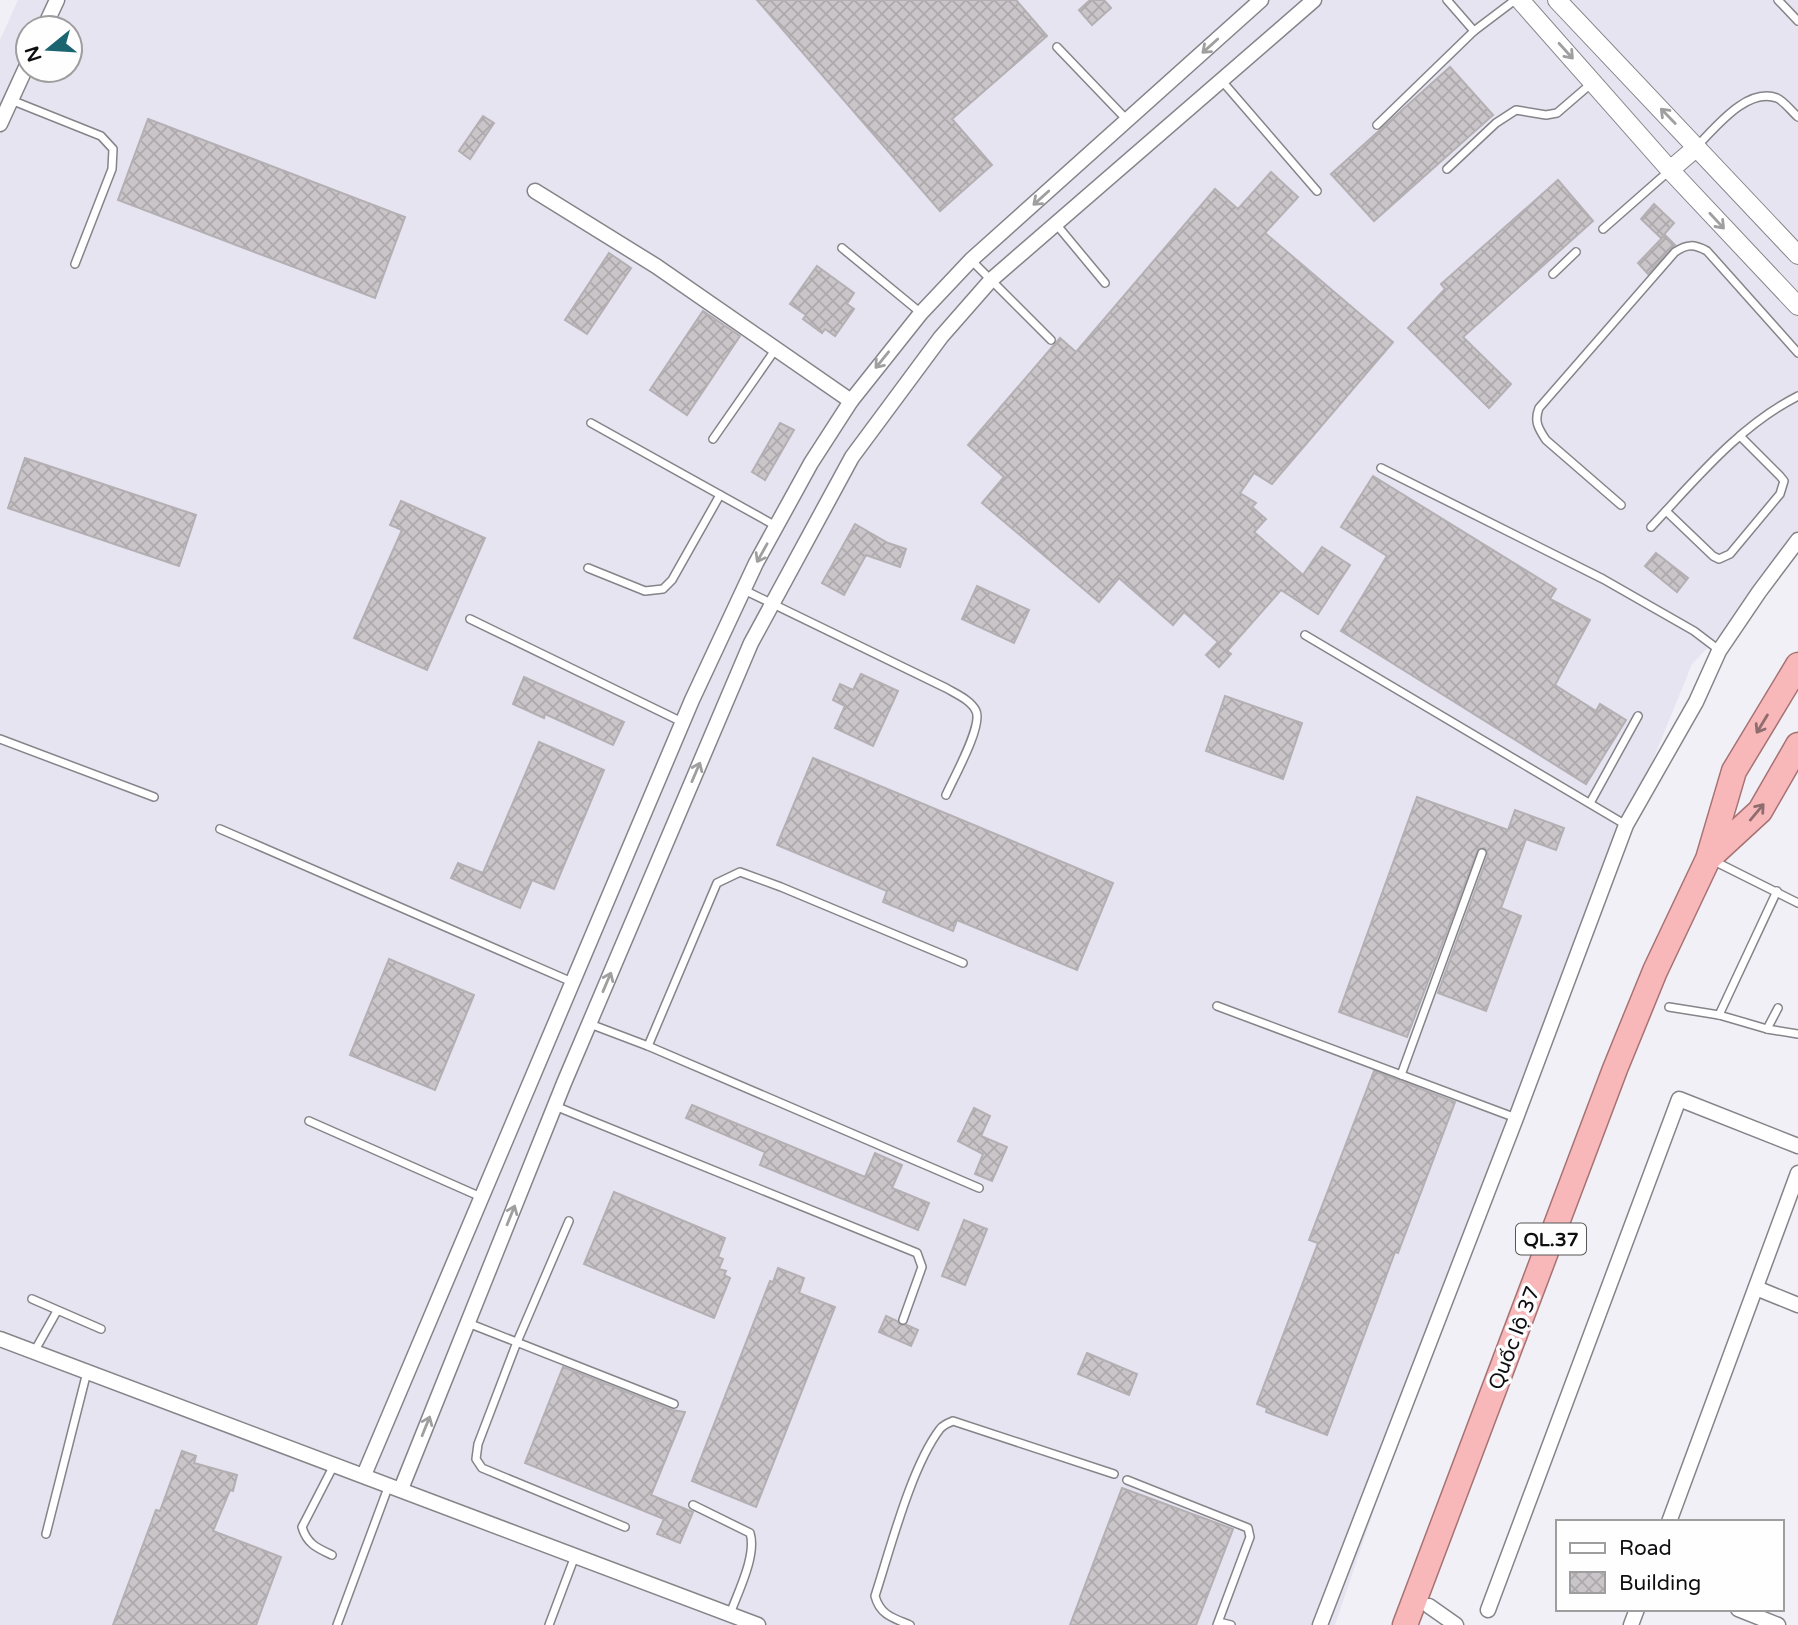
<svg xmlns="http://www.w3.org/2000/svg" width="1798" height="1625" viewBox="0 0 1798 1625" font-family="'Varela Round',sans-serif">
<defs>
<pattern id="building-cross-hatch" width="8" height="8" patternUnits="userSpaceOnUse" patternTransform="scale(1.75)"><rect width="8" height="8" fill="#cac5c9"/><path d="M0 0l8 8M0 8l8-8" fill="none" stroke="#aca8ac"/></pattern>
</defs>
<rect width="100%" height="100%" fill="#f1f0f6"/>
<!-- built -->
<path fill="#e5e4f0" fill-rule="evenodd" d="M18,0H1798V554L1692,664L1507,1118L1335,1625H0V40ZM28,28H70V70H28Z"/>
<!-- building -->
<g fill="url(#building-cross-hatch)" stroke="#b4afb3" stroke-width="2">
<polygon points="757,0 1016,0 1047,36 952,119 992,165 940,211"/>
<polygon points="1090,0 1104,0 1111,8 1092,25 1079,10"/>
<polygon points="1450,67 1493,115 1374,221 1331,174"/>
<polygon points="483,116 494,123 470,159 459,151"/>
<polygon points="148,119 405,217 375,298 118,200"/>
<polygon points="1271,172 1298,197 1265,233 1393,342 1272,484 1254,473 1240,493 1256,503 1252,507 1266,519 1254,532 1303,575 1322,547 1350,565 1318,614 1281,590 1227,651 1231,654 1219,667 1206,655 1218,642 1184,612 1173,625 1119,578 1099,602 982,503 1004,477 968,445 1060,338 1076,352 1215,189 1238,209"/>
<polygon points="1558,180 1593,221 1463,337 1511,384 1489,408 1408,328 1445,289 1441,284"/>
<polygon points="1654,204 1674,223 1661,238 1641,219"/>
<polygon points="1665,235 1675,245 1648,274 1638,263"/>
<polygon points="609,253 631,268 587,334 565,320"/>
<polygon points="817,266 854,293 847,304 854,309 835,336 825,329 822,333 803,319 806,315 790,304"/>
<polygon points="703,311 740,336 687,415 650,390"/>
<polygon points="780,423 794,430 765,480 752,472"/>
<polygon points="25,458 196,515 179,566 8,508"/>
<polygon points="1373,476 1556,589 1550,599 1590,620 1555,685 1596,711 1600,704 1626,720 1586,784 1341,631 1387,556 1341,527"/>
<polygon points="401,501 485,538 427,670 354,638 402,530 390,525"/>
<polygon points="855,524 888,543 906,549 900,567 866,555 844,595 822,583"/>
<polygon points="1656,553 1688,578 1677,592 1645,566"/>
<polygon points="977,586 1029,610 1014,643 962,619"/>
<polygon points="861,674 898,691 873,746 835,728 845,706 833,700 840,684 853,690"/>
<polygon points="524,677 624,722 613,745 545,714 544,718 513,704"/>
<polygon points="1225,696 1302,723 1283,779 1206,751"/>
<polygon points="539,742 604,770 554,889 532,880 520,908 451,878 458,863 483,873"/>
<polygon points="813,758 1113,883 1077,970 957,920 953,931 883,902 887,891 777,845"/>
<polygon points="1417,797 1508,830 1515,810 1564,828 1556,850 1526,839 1501,908 1521,916 1486,1011 1438,993 1488,855 1485,848 1478,849 1407,1037 1339,1012"/>
<polygon points="389,959 474,995 435,1090 350,1055"/>
<polygon points="1374,1071 1455,1102 1398,1253 1395,1252 1327,1435 1266,1412 1267,1408 1257,1404 1318,1243 1309,1240"/>
<polygon points="692,1105 865,1177 875,1153 902,1165 892,1188 929,1203 918,1230 760,1165 765,1152 686,1118"/>
<polygon points="974,1108 990,1116 981,1136 1007,1147 992,1181 975,1174 983,1154 958,1141"/>
<polygon points="614,1192 725,1238 718,1257 723,1259 719,1269 726,1271 724,1275 730,1278 714,1318 584,1264"/>
<polygon points="964,1220 987,1229 965,1285 942,1276"/>
<polygon points="778,1268 804,1278 799,1293 835,1307 756,1507 692,1481 770,1281 773,1282"/>
<polygon points="886,1316 897,1321 900,1325 907,1325 918,1330 911,1346 879,1332"/>
<polygon points="1087,1353 1137,1374 1129,1395 1078,1374"/>
<polygon points="563,1367 672,1410 685,1412 651,1495 693,1512 680,1543 657,1534 664,1519 525,1463"/>
<polygon points="182,1451 196,1456 194,1463 237,1475 233,1491 230,1490 213,1531 281,1557 256,1625 113,1625 156,1510 160,1511"/>
<polygon points="1122,1488 1233,1529 1196,1625 1070,1625"/>
</g>
<g fill="none" stroke-linecap="round" stroke-linejoin="round">
<!-- service casing -->
<g stroke="#848489" stroke-width="10">
<g id="service">
<polyline points="1447,0 1474,31"/>
<polyline points="1778,0 1798,21"/>
<polyline points="1057,47 1127,120"/>
<polyline points="1222,81 1317,191"/>
<polyline points="11,100 101,136 113,149 112,169 75,264"/>
<polyline points="1377,125 1474,31 1515,0"/>
<path d="M1698,145C1716,127 1747,87 1777,98C1784,101 1792,112 1798,117"/>
<polyline points="1447,169 1496,123 1516,110 1546,115 1557,113 1593,82"/>
<polyline points="1056,224 1105,283"/>
<polyline points="1603,229 1669,171"/>
<polyline points="842,248 921,313"/>
<polyline points="971,260 1051,340"/>
<polyline points="1553,274 1576,252"/>
<polyline points="591,423 776,526"/>
<polyline points="713,439 775,350"/>
<polyline points="1381,468 1603,579 1694,631 1719,650"/>
<path d="M1621,505L1546,440C1538,428 1534,421 1539,408L1675,252C1687,244 1694,244 1707,251L1798,353"/>
<polyline points="1666,511 1713,556 1719,559 1730,554 1780,494 1784,481 1780,476 1740,436"/>
<path d="M1651,527C1696,479 1739,426 1798,396"/>
<polyline points="588,568 645,591 663,589 672,580 720,495"/>
<path d="M744,590L946,688C956,694 971,700 976,711C983,726 953,779 946,795"/>
<polyline points="470,619 682,722"/>
<polyline points="1305,635 1626,825"/>
<polyline points="0,739 154,797"/>
<polyline points="1590,803 1638,716"/>
<polyline points="220,829 572,982"/>
<polyline points="1714,861 1798,903"/>
<polyline points="1217,1006 1516,1118"/>
<polyline points="1669,1007 1719,1015 1767,1029 1778,1008"/>
<polyline points="1719,1015 1777,891"/>
<polyline points="590,1024 648,1046 717,883 740,872 781,887 963,963"/>
<polyline points="1767,1029 1798,1034"/>
<polyline points="648,1046 979,1188"/>
<polyline points="1401,1075 1482,853"/>
<polyline points="555,1106 917,1253 922,1267 903,1320"/>
<polyline points="309,1121 481,1197"/>
<polyline points="569,1221 517,1342 478,1444 476,1459 482,1468 625,1527"/>
<polyline points="32,1299 101,1329"/>
<polyline points="468,1323 674,1404"/>
<polyline points="34,1352 57,1311"/>
<polyline points="1127,1480 1248,1528 1250,1537 1217,1625"/>
<path d="M693,1505L750,1533C757,1555 738,1592 730,1614"/>
<polyline points="46,1534 87,1372"/>
<path d="M332,1555C317,1548 307,1544 302,1527L334,1465"/>
<polyline points="1219,1622 1231,1625"/>
<polyline points="337,1625 389,1485"/>
<polyline points="549,1625 575,1556"/>
<path d="M910,1625C893,1618 880,1615 875,1596C890,1550 911,1467 940,1429C943,1425 948,1423 953,1421L1114,1474"/>
</g>
</g>
<!-- minor casing -->
<g stroke="#848489" stroke-width="17">
<g id="minor">
<polyline points="44,28 57,0"/>
<polyline points="0,124 28,63"/>
<polyline points="535,191 656,266 851,401"/>
<polyline points="1756,1288 1798,1305"/>
<polyline points="0,1339 758,1625"/>
<polyline points="364,1475 692,700 756,563 811,463 851,401 921,313 971,260 1261,0"/>
<polyline points="401,1489 564,1083 751,643 852,457 941,337 991,280 1314,0"/>
<polyline points="1669,1522 1798,1173"/>
<polyline points="1429,1606 1456,1625"/>
<polyline points="1738,1609 1778,1625"/>
<polyline points="1488,1610 1679,1099 1798,1146"/>
<polyline points="1320,1625 1516,1118 1626,825 1696,702 1719,651 1759,592 1798,540"/>
<polyline points="1631,1625 1637,1609"/>
</g>
</g>
<!-- tertiary casing -->
<g stroke="#848489" stroke-width="20">
<g id="tertiary">
<polyline points="1520,0 1670,170 1798,306"/>
<polyline points="1557,0 1798,255"/>
<polyline points="1670,170 1697,147"/>
</g>
</g>
<!-- trunk casing -->
<g stroke="#a67273" stroke-width="27">
<g id="trunk">
<polyline points="1709,858 1760,811 1798,745"/>
<polyline points="1405,1625 1615,1069 1655,971 1708,859 1734,771 1798,665"/>
</g>
</g>
<!-- service -->
<use href="#service" stroke="#fff" stroke-width="7"/>
<!-- minor -->
<use href="#minor" stroke="#fff" stroke-width="14"/>
<!-- tertiary -->
<use href="#tertiary" stroke="#fff" stroke-width="18"/>
<!-- trunk -->
<use href="#trunk" stroke="#f8b8ba" stroke-width="24"/>
</g>
<!-- one-way arrows -->
<defs><path id="oneway-shaft" d="M-6 0H5M1.5-3L5.5 0L1.5 3" fill="none" stroke-width="1.6" stroke-linecap="round" stroke-linejoin="round" transform="scale(1.75)"/></defs>
<g stroke="#9f9fa0">
<use href="#oneway-shaft" transform="translate(1210 46) rotate(138)"/>
<use href="#oneway-shaft" transform="translate(1566 51) rotate(48)"/>
<use href="#oneway-shaft" transform="translate(1668 116) rotate(-134)"/>
<use href="#oneway-shaft" transform="translate(1041 198) rotate(138)"/>
<use href="#oneway-shaft" transform="translate(1717 221) rotate(47)"/>
<use href="#oneway-shaft" transform="translate(882 360) rotate(129)"/>
<use href="#oneway-shaft" transform="translate(762 553) rotate(119)"/>
<use href="#oneway-shaft" transform="translate(696 772) rotate(-67)"/>
<use href="#oneway-shaft" transform="translate(607 982) rotate(-67)"/>
<use href="#oneway-shaft" transform="translate(511 1215) rotate(-68)"/>
<use href="#oneway-shaft" transform="translate(426 1426) rotate(-68)"/>
</g>
<g stroke="#8f6c6e">
<use href="#oneway-shaft" transform="translate(1762 724) rotate(121)"/>
<use href="#oneway-shaft" transform="translate(1757 812) rotate(-50)"/>
</g>
<g text-anchor="middle" stroke-width="7" stroke-linejoin="round" paint-order="stroke">
<!-- shield labels -->
<rect fill="#fefefe" stroke="#575758" stroke-width="2" x="1516" y="1223.5" width="70" height="31" rx="5"/>
<g font-size="19" font-weight="bold" fill="#0f0f11">
<text x="1551" y="1246">QL.37</text>
</g>
<!-- street labels -->
<g font-size="21" fill="#0f0f11" stroke="#fefefe">
<text transform="translate(1514 1338) rotate(-69)" y="7">Quốc lộ 37</text>
</g>
</g>
<!-- legend -->
<rect x="1556" y="1520" width="228" height="91" fill="#fefefe" stroke="#9e9e9f" stroke-width="2"/>
<rect x="1570" y="1543" width="35" height="10" fill="#ffffff" stroke="#9e9e9f" stroke-width="2"/>
<text x="1619" y="1555" font-size="21" fill="#0f0f11">Road</text>
<rect x="1570" y="1572" width="35" height="21" fill="url(#building-cross-hatch)" stroke="#9e9e9f" stroke-width="2"/>
<text x="1619" y="1590" font-size="21" fill="#0f0f11">Building</text>
<!-- north arrow -->
<g transform="translate(49 49) rotate(252)"><circle r="33" fill="#fefefe" stroke="#9e9e9f" stroke-width="2"/>
<path d="M0-5L12 26L0 18L-12 26Z" fill="#1a6570"/>
<text y="-10" font-size="19" font-weight="bold" text-anchor="middle" fill="#0f0f11">N</text>
</g>
</svg>
